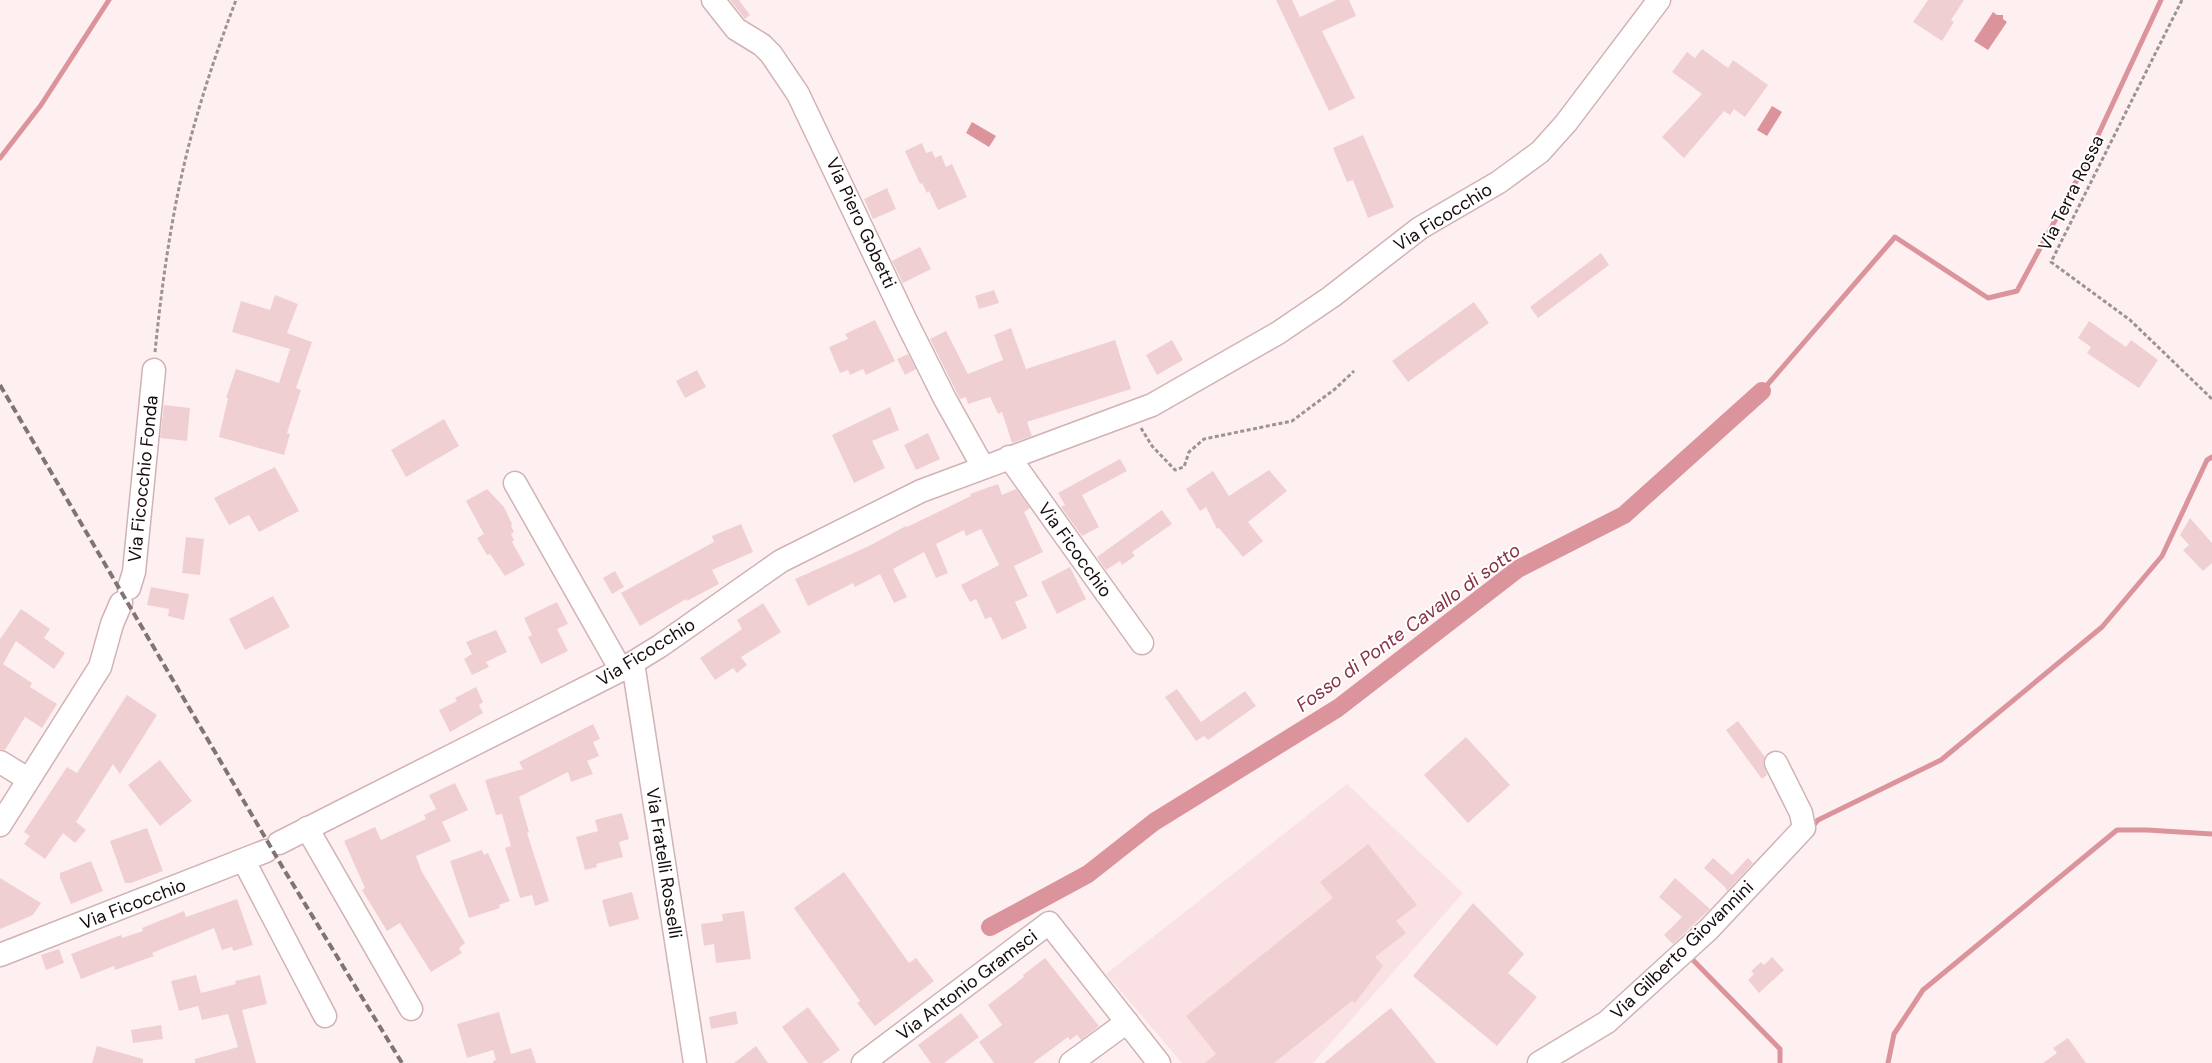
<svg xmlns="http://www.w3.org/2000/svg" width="2212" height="1063" viewBox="0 0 2212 1063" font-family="'DM Sans',sans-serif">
<rect width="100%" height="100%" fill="#fef0f1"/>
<!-- built -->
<polygon fill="#fae1e3" points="1347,784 1463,893 1313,1063 1182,1063 1106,974"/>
<!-- water -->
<g fill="#dc949c">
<polygon points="1993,12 1997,15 2003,15 2003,19 2007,22 1988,50 1974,41"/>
<polygon points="1772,106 1782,112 1767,136 1757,130"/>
<polygon points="972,122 996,136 989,147 966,133"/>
</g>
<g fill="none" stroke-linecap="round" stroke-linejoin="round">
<!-- stream -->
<g stroke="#dc949c" stroke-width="5">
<polyline points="0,158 41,105 109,0"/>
<polyline points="1762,391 1895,237 1988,298 2017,291 2079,176 2161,0"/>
<polyline points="1810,829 1818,820 1941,760 2102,627 2162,556 2207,460 2212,457"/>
<polyline points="1690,957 1780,1049 1780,1063"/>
<polyline points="1888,1063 1894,1034 1923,990 2117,830 2147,830 2212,834"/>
</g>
<!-- canal -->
<polyline stroke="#dc949c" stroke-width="18" points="990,927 1088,874 1154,822 1338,708 1518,569 1624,515 1762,391"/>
</g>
<!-- building -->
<g fill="#f0cfd2">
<polygon points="730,0 739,0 750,15 745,19"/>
<polygon points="1276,0 1292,0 1300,17 1336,0 1349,0 1356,16 1322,31 1355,98 1329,111"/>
<polygon points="1928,0 1964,0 1951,20 1954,22 1942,41 1913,22"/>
<polygon points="1702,49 1728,68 1733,60 1768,85 1745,117 1734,109 1730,115 1724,111 1684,158 1662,137 1702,94 1672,72 1687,52 1695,58"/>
<polygon points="1363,135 1394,207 1368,218 1353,180 1347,182 1333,148"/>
<polygon points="922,143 926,153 932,151 935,158 941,155 946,167 952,164 967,197 938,210 929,191 927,193 922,183 920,184 905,151"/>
<polygon points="887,188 896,209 873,219 864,199"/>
<polygon points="920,247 931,269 903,283 892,261"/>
<polygon points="1601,253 1609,265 1538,318 1530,307"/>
<polygon points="994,290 999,303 979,309 975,296"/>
<polygon points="275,295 298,304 287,333 312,342 296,388 301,390 287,433 290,434 284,455 219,437 228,398 226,398 236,369 279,383 290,349 232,332 241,301 270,310"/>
<polygon points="1474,302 1489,323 1408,382 1392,361"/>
<polygon points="875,320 895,361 866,375 863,369 850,375 848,370 840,373 829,347 848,339 845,334"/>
<polygon points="2089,321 2126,347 2131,340 2158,360 2139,388 2087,353 2091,347 2078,338"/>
<polygon points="1011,328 1026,369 1115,340 1131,389 1027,422 1032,436 1012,443 1002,412 998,414 990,397 968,404 966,397 960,399 930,339 946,331 968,374 1003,360 994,335"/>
<polygon points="1172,340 1183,360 1157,375 1146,355"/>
<polygon points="908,354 916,369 905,375 897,359"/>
<polygon points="697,370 706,387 685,398 676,381"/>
<polygon points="164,405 190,408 187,441 160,438"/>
<polygon points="890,407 899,430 872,441 885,468 854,483 832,435"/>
<polygon points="444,419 459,446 406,477 391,450"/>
<polygon points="928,433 940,459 916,470 904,445"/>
<polygon points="1120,459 1127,471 1082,495 1099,527 1082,536 1061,507 1065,505 1058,493"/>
<polygon points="275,467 299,511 259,532 249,515 229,525 214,498"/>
<polygon points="1269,470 1287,491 1248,522 1263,541 1243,557 1219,528 1217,529 1206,507 1200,511 1186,489 1213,471 1229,496"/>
<polygon points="998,484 1002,495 1016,489 1030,508 1024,512 1043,552 1014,566 1028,596 1015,602 1027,628 1002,640 991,617 985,619 976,599 970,602 961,585 999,565 981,529 966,536 964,530 936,544 948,573 936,578 924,552 893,569 907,597 894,603 880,574 855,587 853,583 808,606 795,579 867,547 906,526 907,527 971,496 970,494"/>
<polygon points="487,489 504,507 512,524 511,526 514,532 511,534 514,540 512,542 525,565 505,576 490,554 487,555 477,538 484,534 466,501"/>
<polygon points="1162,510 1172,524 1132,552 1135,556 1122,565 1120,561 1106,570 1097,557"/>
<polygon points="2190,518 2212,543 2212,563 2203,571 2183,550 2189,545 2180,535"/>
<polygon points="741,524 753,552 712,570 719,584 687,601 686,599 640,626 621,593 714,542 712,536"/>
<polygon points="186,537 204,539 200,575 182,573"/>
<polygon points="1070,567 1086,599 1057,614 1041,582"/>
<polygon points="615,571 624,587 612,594 603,578"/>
<polygon points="151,587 189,594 184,620 168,616 169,609 147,605"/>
<polygon points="273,596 290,627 245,650 229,619"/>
<polygon points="557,602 568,624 557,629 568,651 541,664 528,637 532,635 524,618"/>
<polygon points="763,603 781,632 741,657 747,665 737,673 733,668 715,680 700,658 742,629 737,620"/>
<polygon points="21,609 50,629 44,638 65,653 54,669 16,641 3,664 32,683 30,687 57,704 42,728 25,717 5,750 0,749 0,639"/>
<polygon points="496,630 507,652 486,662 489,667 472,675 464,659 472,654 466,642"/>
<polygon points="476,687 483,702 479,705 483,713 450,732 439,710 457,701 455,698"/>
<polygon points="1177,689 1201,722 1245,691 1256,706 1208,740 1204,736 1196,741 1165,697"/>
<polygon points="127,695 157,715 120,774 113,764 76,822 86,830 75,843 63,833 45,859 24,844 30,836 24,832 67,767 77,773"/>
<polygon points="1738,721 1765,757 1763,763 1767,775 1762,779 1726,730"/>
<polygon points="593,724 600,739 593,742 599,756 587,761 593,774 571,782 568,772 519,797 529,832 527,833 549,901 535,906 532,895 520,898 505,848 511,846 502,814 496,815 485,780 523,769 519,762"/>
<polygon points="1466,737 1510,785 1468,823 1424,775"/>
<polygon points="160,760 192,801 160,826 128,785"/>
<polygon points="455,783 468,810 442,822 451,841 416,856 422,872 465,943 459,948 462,953 431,972 400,923 387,931 362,890 365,888 344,841 375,827 381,840 426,819 424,815 436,809 429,795"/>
<polygon points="622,813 629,839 619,842 623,857 596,864 597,867 585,870 576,837 598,831 595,820"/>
<polygon points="147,828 163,871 131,883 125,883 110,841"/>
<polygon points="1368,844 1417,905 1396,921 1406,933 1375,957 1383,966 1355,1003 1352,1001 1274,1063 1205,1063 1216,1054 1186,1016 1333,898 1320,882"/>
<polygon points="482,850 484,855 488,853 510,901 499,905 500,908 469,918 450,861"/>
<polygon points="1713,858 1732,875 1748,858 1753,863 1727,891 1725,887 1704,868"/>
<polygon points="91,861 103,891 71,904 60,878 60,873"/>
<polygon points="844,872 909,963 916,958 934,981 875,1026 857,1003 860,1001 794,908"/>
<polygon points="0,878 41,903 33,915 0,929"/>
<polygon points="1675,878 1710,909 1673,944 1664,935 1682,917 1659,897"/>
<polygon points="632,892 639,919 609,927 602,900"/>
<polygon points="237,899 253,945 233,951 232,947 222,950 214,928 152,953 154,956 115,970 114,966 81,979 71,954 121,935 122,938 143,931 142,928 184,911 186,917"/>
<polygon points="1473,903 1524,954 1508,973 1537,997 1497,1046 1413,976"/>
<polygon points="744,911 751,959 716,963 714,944 704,946 701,924 723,921 722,914"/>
<polygon points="59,949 64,963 46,970 41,955"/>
<polygon points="1772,957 1784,970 1759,993 1748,980 1754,974 1751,971 1761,962 1764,965"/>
<polygon points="1045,958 1099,1026 1081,1040 1077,1035 1070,1040 1068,1037 1033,1063 994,1063 979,1042 1002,1025 988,1005 1024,977 1023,975"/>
<polygon points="196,975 201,993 236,984 235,981 260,975 267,1004 242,1010 256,1063 195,1063 195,1059 238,1047 228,1014 202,1020 198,1006 179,1011 171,981"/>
<polygon points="808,1007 840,1050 822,1063 808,1063 782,1027"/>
<polygon points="1391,1008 1436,1063 1324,1063 1382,1015"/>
<polygon points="736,1011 738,1024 711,1029 709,1017"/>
<polygon points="499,1012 511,1054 531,1048 536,1063 493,1063 493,1061 496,1060 493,1050 467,1058 457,1024"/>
<polygon points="961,1013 979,1037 944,1063 931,1063 918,1045"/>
<polygon points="161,1025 163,1039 133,1043 131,1030"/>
<polygon points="2068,1038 2086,1063 2043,1063 2057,1053 2053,1048"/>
<polygon points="97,1046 143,1059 143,1063 92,1063"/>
<polygon points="756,1046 768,1063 734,1063"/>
</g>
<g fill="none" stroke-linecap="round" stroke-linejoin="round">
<!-- minor casing -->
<g stroke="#d1b2b5" stroke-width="25">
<g id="minor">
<polyline points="713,0 736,29 762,45 771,54 798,94 906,321 945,399 983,467"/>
<polyline points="1009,457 1142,643"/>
<polyline points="515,483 621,670"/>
<polyline points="129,588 134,572 154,370"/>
<polyline points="633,663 695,1063"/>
<polyline points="0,762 28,779"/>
<polyline points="0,825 100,667 112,624 121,603"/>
<polyline points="307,828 411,1009"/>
<polyline points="279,843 621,670 660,646 781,561 921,491 1152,405 1278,333 1331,297 1420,228 1499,182 1540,152 1566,123 1659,0"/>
<polyline points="244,861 325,1016"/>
<polyline points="0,955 266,851"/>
<polyline points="863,1063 1049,923 1159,1063"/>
<polyline points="1071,1063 1127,1022"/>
<polyline points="1539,1063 1607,1022 1709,929 1804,828 1801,813 1776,763"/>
</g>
</g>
<!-- path -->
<g stroke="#9e9293" stroke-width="3" stroke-dasharray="4 2.5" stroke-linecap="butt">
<polyline points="2182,0 2051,262 2130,320 2212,399"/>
<path d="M155,352C163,272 175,189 198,112C209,74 222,37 236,0"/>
<polyline points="1141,428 1152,446 1175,470 1184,467 1189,452 1204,439 1292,421 1335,389 1354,371"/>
</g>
<!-- minor -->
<use href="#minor" stroke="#fff" stroke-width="22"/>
<!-- rail -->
<polyline stroke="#807475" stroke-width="4" stroke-dasharray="8 4" stroke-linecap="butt" points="0,385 283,868 402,1063"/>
</g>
<g text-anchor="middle" stroke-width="4" stroke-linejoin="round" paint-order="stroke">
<!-- street labels -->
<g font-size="18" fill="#160c0d" stroke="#fff">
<text transform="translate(2071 193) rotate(-64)" y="6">Via Terra Rossa</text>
<text transform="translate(1443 217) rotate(-32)" y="6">Via Ficocchio</text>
<text transform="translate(861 223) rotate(65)" y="6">Via Piero Gobetti</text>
<text transform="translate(143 479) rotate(-84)" y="6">Via Ficocchio Fonda</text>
<text transform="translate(1075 550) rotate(54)" y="6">Via Ficocchio</text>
<text transform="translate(646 652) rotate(-32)" y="6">Via Ficocchio</text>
<text transform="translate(664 863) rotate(81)" y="6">Via Fratelli Rosselli</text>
<text transform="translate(133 904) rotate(-21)" y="6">Via Ficocchio</text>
<text transform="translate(1682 950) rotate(-44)" y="6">Via Gilberto Giovannini</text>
<text transform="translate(967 985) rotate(-37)" y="6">Via Antonio Gramsci</text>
</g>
<!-- water labels -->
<g font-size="19" font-style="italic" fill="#883343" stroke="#fff">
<text transform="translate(1408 627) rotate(-36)" y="7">Fosso di Ponte Cavallo di sotto</text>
</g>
</g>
</svg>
